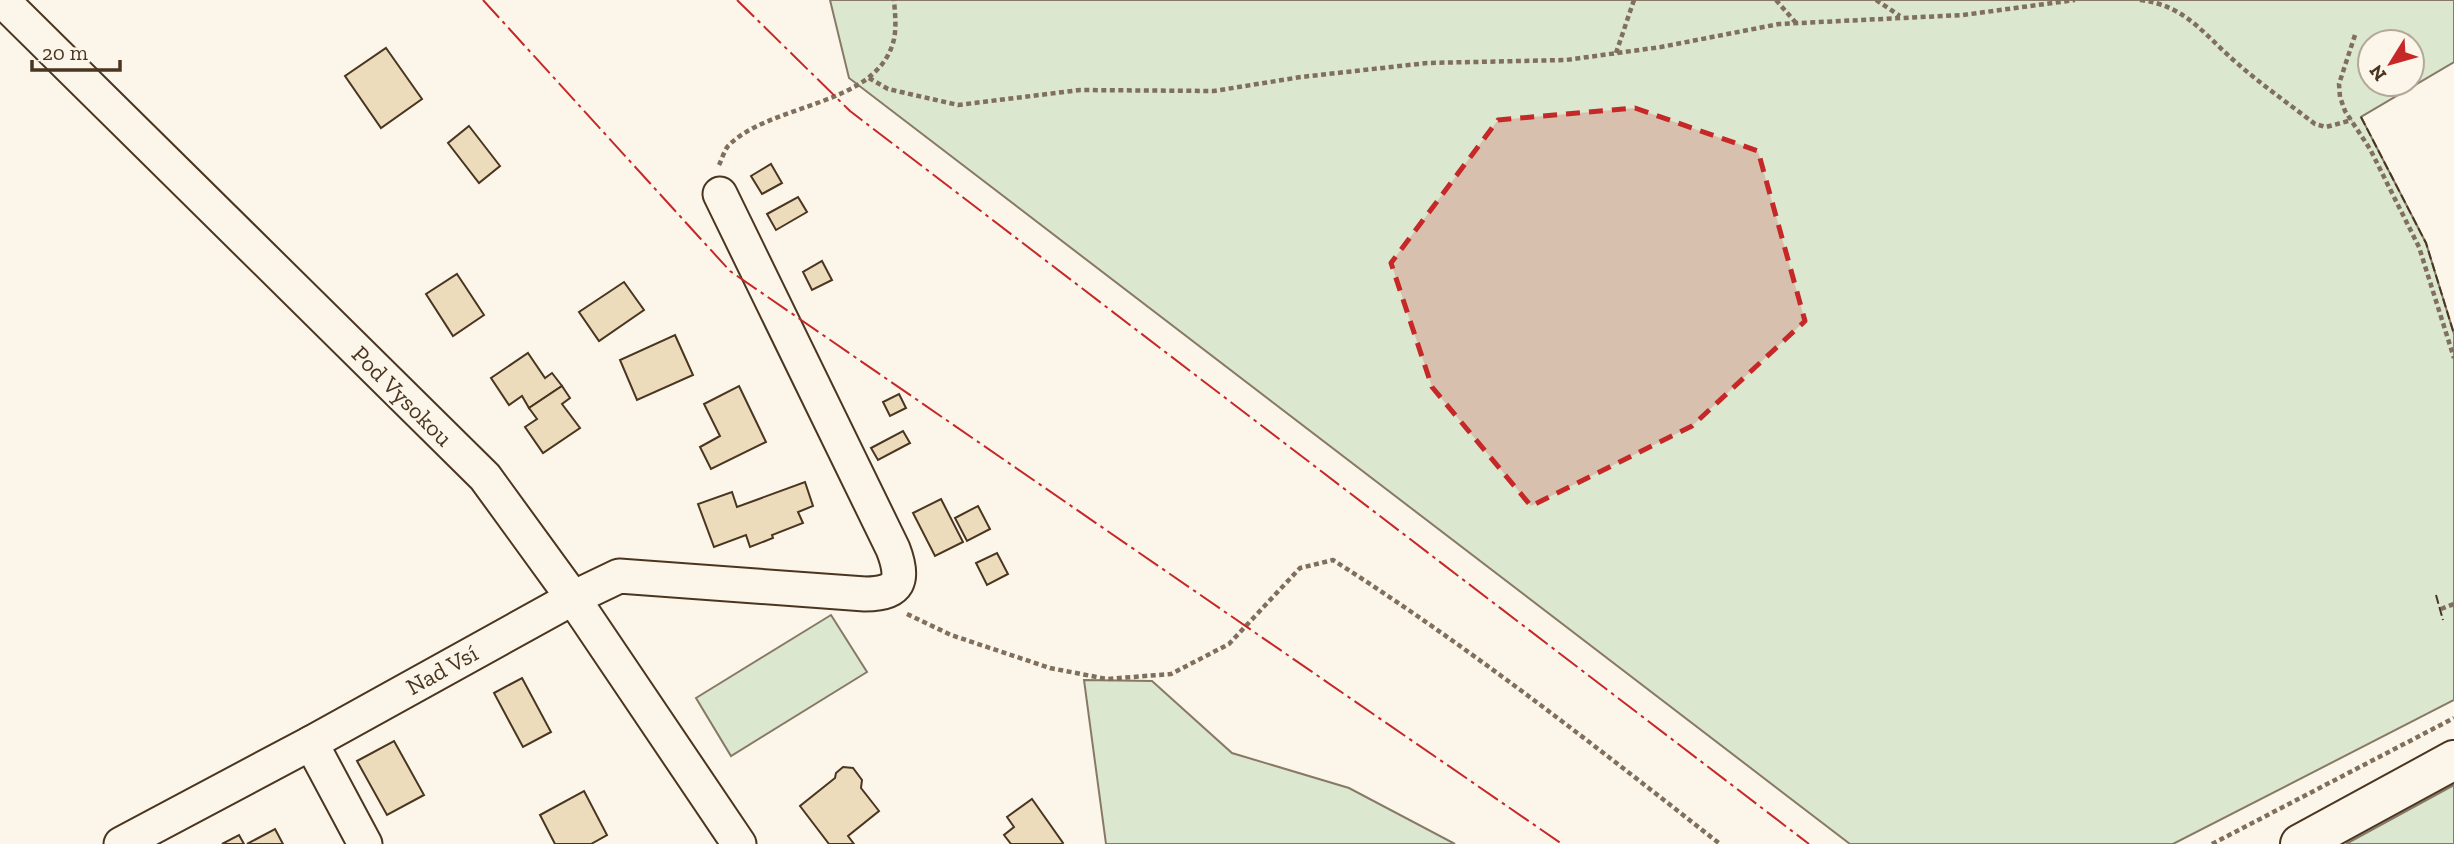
<svg xmlns="http://www.w3.org/2000/svg" width="2454" height="844" viewBox="0 0 2454 844" font-family="'Zilla Slab',serif">
<rect width="100%" height="100%" fill="#fbf6e9"/>
<!-- green -->
<g fill="#dce7d0" stroke="#887966" stroke-width="2" fill-rule="evenodd">
<path d="M830,0H2454V62L2361,117L2426,243L2454,334V700L2173,844H1850L849,78ZM2370,42H2412V84H2370Z"/>
<polygon points="831,615 867,672 731,756 696,698"/>
<polygon points="1084,680 1152,681 1232,753 1349,788 1455,844 1106,844"/>
<polygon points="2454,785 2454,844 2346,844"/>
</g>
<!-- building -->
<g fill="#ecdcbc" stroke="#4a3520" stroke-width="2">
<polygon points="386,48 422,99 381,128 345,76"/>
<polygon points="469,126 500,166 479,183 448,143"/>
<polygon points="771,164 782,183 762,194 751,176"/>
<polygon points="798,197 807,212 776,230 767,214"/>
<polygon points="822,261 832,280 812,290 803,272"/>
<polygon points="457,274 484,315 453,336 426,294"/>
<polygon points="624,282 644,310 599,341 579,312"/>
<polygon points="675,335 693,375 637,400 620,360"/>
<polygon points="528,353 545,378 552,373 562,386 529,408 522,396 509,405 491,378"/>
<polygon points="562,386 570,398 562,404 580,428 543,453 525,427 537,419 529,408"/>
<polygon points="739,386 766,442 711,469 700,447 720,436 704,404"/>
<polygon points="899,394 906,408 890,416 883,402"/>
<polygon points="903,431 910,443 878,460 871,448"/>
<polygon points="805,482 813,506 798,512 803,523 772,535 773,538 750,547 746,535 714,547 698,504 732,492 737,507"/>
<polygon points="941,499 963,542 935,556 913,513"/>
<polygon points="978,506 990,529 967,541 955,518"/>
<polygon points="997,553 1008,574 987,585 976,563"/>
<polygon points="522,678 551,732 523,747 494,693"/>
<polygon points="394,741 424,795 387,815 357,761"/>
<polygon points="843,767 853,768 862,780 861,788 879,811 848,836 854,844 829,844 800,806 835,778 836,773"/>
<polygon points="584,791 607,835 591,844 555,844 540,815"/>
<polygon points="1032,799 1063,843 1062,844 1011,844 1004,835 1014,827 1007,817"/>
<polygon points="275,829 283,844 247,844"/>
<polygon points="239,835 244,844 222,844"/>
</g>
<g fill="none" stroke-linecap="round" stroke-linejoin="round">
<!-- minor casing -->
<g stroke="#4a3520" stroke-width="37">
<g id="minor">
<polyline points="2,0 485,477 573,598 739,844"/>
<polyline points="311,743 365,844"/>
<path d="M121,844L311,743L573,598L619,576L865,594C900,594 905,580 893,549L720,194"/>
</g>
</g>
<!-- major casing -->
<g stroke="#4a3520" stroke-width="42">
<polyline id="major" points="2300,844 2454,760"/>
</g>
<!-- path -->
<g stroke="#7f6f5c" stroke-width="4.5" stroke-dasharray="5 3.5" stroke-linecap="butt">
<polyline points="1776,0 1796,23"/>
<polyline points="1876,0 1900,16"/>
<path d="M2140,0C2186,5 2205,36 2238,64C2262,85 2289,104 2315,124L2326,127L2352,120"/>
<polyline points="2355,35 2339,84 2340,97 2345,111 2370,149 2419,247 2454,358"/>
<polyline points="1616,53 1634,0"/>
<polyline points="869,78 888,89 958,105 1080,90 1214,91 1301,77 1427,63 1566,60 1661,47 1779,24 1963,15 2075,0"/>
<path d="M719,165C722,159 724,151 728,146C770,103 874,107 893,43C897,30 895,13 894,0"/>
<polyline points="2441,609 2454,604"/>
<path d="M907,614L951,635L1050,668L1107,679L1171,674L1229,644L1300,568L1333,560C1468,646 1594,745 1720,844"/>
<polyline points="2212,844 2454,718"/>
</g>
<!-- minor -->
<use href="#minor" stroke="#fbf6e9" stroke-width="33"/>
<!-- major -->
<use href="#major" stroke="#fbf6e9" stroke-width="38"/>
<!-- fence -->
<g stroke="#4a3520" stroke-width="2" stroke-dasharray="9 3.5" stroke-linecap="butt">
<polyline points="2361,117 2426,243 2454,334"/>
<polyline points="2436,595 2443,620"/>
</g>
<!-- power -->
<g stroke="#c62828" stroke-width="2" stroke-dasharray="24 5 3.5 5" stroke-linecap="butt">
<polyline points="483,0 730,271 1562,844"/>
<polyline points="737,0 850,111 1809,844"/>
</g>
</g>
<!-- marked area -->
<path fill="#c62828" fill-opacity="0.2" stroke="#c62828" stroke-width="5" stroke-dasharray="14 9" stroke-linejoin="round" d="M1635,108L1758,151L1805,321L1692,426L1531,506L1432,387L1391,263L1498,120Z"/>
<g text-anchor="middle" stroke-width="5" stroke-linejoin="round" paint-order="stroke">
<!-- street labels -->
<g font-size="24" fill="#4a3520" stroke="#fbf6e9">
<text transform="translate(402 396) rotate(45)" y="8">Pod Vysokou</text>
<text transform="translate(442 670) rotate(-29)" y="8">Nad Vsí</text>
</g>
</g>
<!-- north arrow -->
<g transform="translate(2391 63) rotate(233)"><circle r="33" fill="#fbf6e9" stroke="#b4a999" stroke-width="2"/>
<path d="M0-5L12 26L0 18L-12 26Z" fill="#c62828"/>
<text y="-10" font-size="19" font-weight="bold" text-anchor="middle" fill="#4a3520">N</text>
</g>
<!-- scale -->
<path d="M32 60v10h88v-10" fill="none" stroke="#4a3520" stroke-width="3.5"/>
<text x="42" y="60" font-size="21" fill="#4a3520" stroke="#fbf6e9" stroke-width="5" paint-order="stroke">20 m</text>
</svg>
